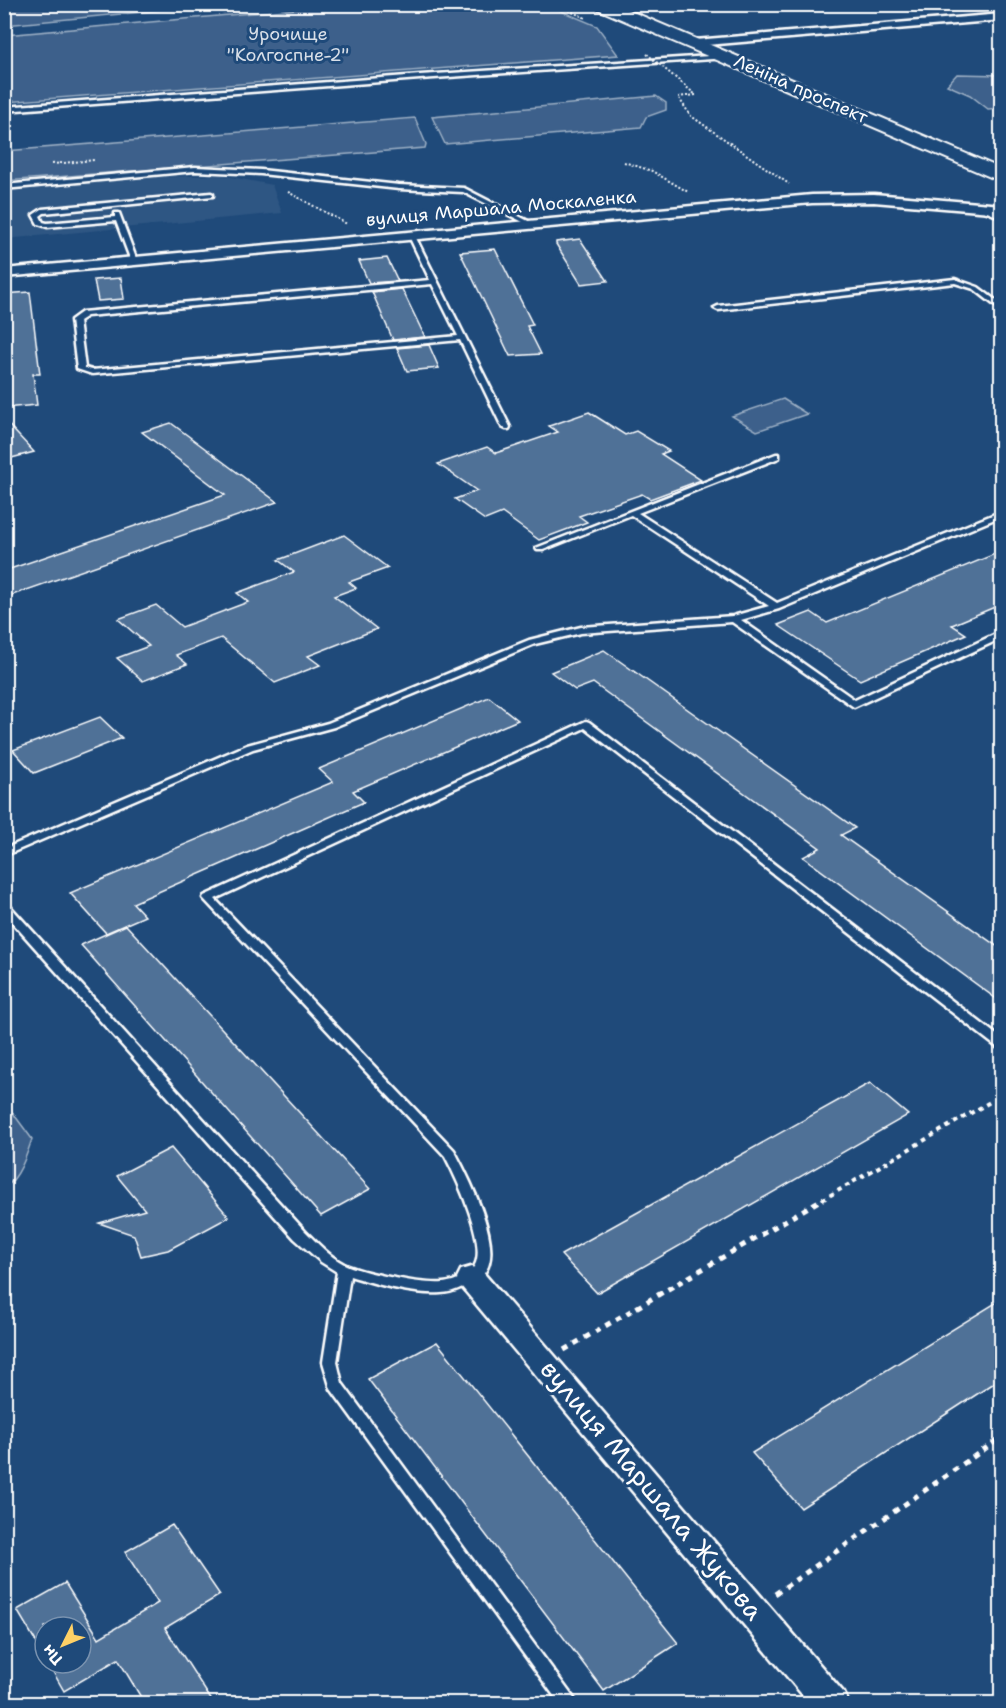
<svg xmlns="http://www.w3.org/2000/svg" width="1006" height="1708" viewBox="0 0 1006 1708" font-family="'Shantell Sans',sans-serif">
<rect width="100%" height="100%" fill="#1f4a7a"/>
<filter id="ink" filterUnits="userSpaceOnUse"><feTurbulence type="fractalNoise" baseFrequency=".0167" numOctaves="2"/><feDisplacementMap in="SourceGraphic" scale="12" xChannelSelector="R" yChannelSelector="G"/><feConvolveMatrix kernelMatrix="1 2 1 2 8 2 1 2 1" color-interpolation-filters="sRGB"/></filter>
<g filter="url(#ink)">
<!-- built -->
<polygon fill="#2e5683" points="221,175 272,185 282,213 5,239 5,190 122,178"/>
<!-- green -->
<g fill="#3c618b" stroke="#9eb0c5" stroke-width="1.5">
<polygon points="5,4 216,4 216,5 5,25"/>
<polygon points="342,5 547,5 597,26 618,55 5,102 5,35"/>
<polygon points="957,74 1001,75 1001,108 988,109 970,95 947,85"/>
<polygon points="656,96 666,103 666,110 646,117 641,127 445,144 432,117"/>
<polygon points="415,118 426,144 425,148 5,181 5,151"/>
<polygon points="783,399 807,414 757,431 732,416"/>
<path d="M4,1101L32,1139C27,1154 19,1179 5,1187Z"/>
</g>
<!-- building -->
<g fill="#507197" stroke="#fff" stroke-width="1.5">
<polygon points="580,239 608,281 581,284 556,244 556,242"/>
<polygon points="495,249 533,325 527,326 541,354 510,356 460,252"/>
<polygon points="387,258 398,281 369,283 359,261"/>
<polygon points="121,278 124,299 98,301 94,280"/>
<polygon points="402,289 425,337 393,340 372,292"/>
<polygon points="30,292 40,374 33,374 37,405 4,408 4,379 8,378 4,343 4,294"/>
<polygon points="429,345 439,368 407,371 397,348"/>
<polygon points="589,412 625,435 636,431 669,451 661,454 701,480 650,499 642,494 579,516 587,522 539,540 502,513 485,520 455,499 477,491 438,464 487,447 496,453 558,432 549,426"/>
<polygon points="4,420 34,452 4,460"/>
<polygon points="171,423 277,502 4,598 4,571 225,495 142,432"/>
<polygon points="344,535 388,568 349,582 356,588 334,596 377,629 308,656 320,665 275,683 221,638 176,655 187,664 143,681 117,658 149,646 118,619 156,605 182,627 248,602 237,593 294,572 278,560"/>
<polygon points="1002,551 1002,604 952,625 966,634 860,680 778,625 811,612 827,623"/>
<polygon points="604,650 855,828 841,835 1002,950 1002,1003 803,857 820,848 593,683 575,690 551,672"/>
<polygon points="489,697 518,720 353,791 364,802 133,903 145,916 106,933 70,893 333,782 319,769"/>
<polygon points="100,717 122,738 34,773 13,750"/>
<polygon points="126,925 370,1189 321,1216 81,945"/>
<polygon points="870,1083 908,1115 597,1293 561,1255"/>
<polygon points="171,1148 229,1217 168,1250 141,1256 134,1235 99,1223 145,1210 117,1176"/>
<polygon points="1002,1299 1002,1378 801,1508 752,1453"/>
<polygon points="437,1342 678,1643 604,1691 368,1379"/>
<polygon points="172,1525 220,1595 165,1628 214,1704 145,1704 118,1659 64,1691 48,1663 81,1663 81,1627 45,1627 45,1657 17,1610 65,1583 99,1638 158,1603 125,1552"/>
</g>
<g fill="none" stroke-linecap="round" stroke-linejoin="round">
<!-- service casing -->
<g stroke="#fff" stroke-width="5">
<g id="service">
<polygon points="725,55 728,57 727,58 420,79 4,111 4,107 420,75"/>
<polygon points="195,167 261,170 399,185 464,188 536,225 531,226 463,192 399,189 261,174 195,171 4,189 4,185"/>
<polygon points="211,193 213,194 213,196 44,213 40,216 43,222 47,223 115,217 115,213 119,213 137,261 134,263 131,261 116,221 47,227 38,224 33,215 42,209"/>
<path d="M412,234L415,236L510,427L509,429H506L502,427L460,340L92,374L77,369L71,320L82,312L430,280L409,236ZM432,284L458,336L92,370L85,368L79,321L87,316Z"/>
<polygon points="955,279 978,287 1002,305 1002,311 974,289 955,283 718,310 714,308 718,306"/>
<polygon points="776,454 779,454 779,458 638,513 777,603 1002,511 1002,516 779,609 741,620 855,700 1002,631 1002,638 854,707 732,622 581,633 535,644 334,727 253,749 4,856 4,849 247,745 328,723 529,640 581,627 733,616 769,606 631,515 543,550 537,550 536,548"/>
<path d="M586,721L589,722L1002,1039V1049L998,1048L585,728L215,899L454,1150C468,1176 497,1234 489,1263C486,1276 474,1283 463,1287C456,1290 448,1293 441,1293C413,1295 376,1284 350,1276L337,1362L342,1383L578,1704H560L331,1389L323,1362L337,1272L321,1262L295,1239L4,913V903L8,904L305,1231C317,1243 329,1256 344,1264C362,1273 423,1285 443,1283C454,1282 470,1275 475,1265C487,1243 456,1177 445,1156L203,898L204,896Z"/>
</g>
</g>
<!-- pedestrian casing -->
<g stroke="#fff" stroke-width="5">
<polygon id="pedestrian" points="982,206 990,206 1002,211 1002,218 982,210"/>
</g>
<!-- minor casing -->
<g stroke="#fff" stroke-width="5">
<g id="minor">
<polygon points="1002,14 1002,20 695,46 689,43 695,40"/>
<polygon points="874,194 1002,205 1002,213 874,202 812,203 4,277 4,269 812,195"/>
<polygon points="471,1267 481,1270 844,1693 849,1704 810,1704 461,1286 457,1278 461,1270"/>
</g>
</g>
<!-- secondary casing -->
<g stroke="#fff" stroke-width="4">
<polygon id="secondary" points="592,4 614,4 1002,169 1002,182 593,7"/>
</g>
<!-- path-far2 -->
<g stroke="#fff" stroke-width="2" stroke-dasharray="2 2" stroke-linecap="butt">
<polyline points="554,4 586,18"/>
<polyline points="696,95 678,97 691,116 789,184"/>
<polyline points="624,162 652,171 688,192"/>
<polyline points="52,164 95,160"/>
<polyline points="288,192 347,224"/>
</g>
<!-- path-far1 -->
<polyline stroke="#fff" stroke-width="4" stroke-dasharray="4.5 4.5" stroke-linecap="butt" points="822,1200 1002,1095"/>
<!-- path -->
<g stroke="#fff" stroke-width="5" stroke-dasharray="6 6" stroke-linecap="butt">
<polyline points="564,1350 824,1198"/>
<polyline points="775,1594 1002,1437"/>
</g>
<!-- service -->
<use href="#service" fill="#1f4a7a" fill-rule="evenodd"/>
<!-- pedestrian -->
<use href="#pedestrian" fill="#1f4a7a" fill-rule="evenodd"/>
<!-- minor -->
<use href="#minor" fill="#1f4a7a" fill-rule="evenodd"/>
<!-- secondary -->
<use href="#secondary" fill="#1f4a7a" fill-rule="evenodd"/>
<!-- path-bridge -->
<polyline stroke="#fff" stroke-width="2" stroke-dasharray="2 2" stroke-linecap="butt" points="647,54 696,95"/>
</g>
</g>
<g text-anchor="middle" stroke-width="6" stroke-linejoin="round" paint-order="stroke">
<!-- far-park labels -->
<g font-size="18" fill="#d8dfe8" stroke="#1f4a7a">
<text x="288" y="40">Урочище<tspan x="288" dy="21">"Колгоспне-2"</tspan></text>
</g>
<!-- far-street labels -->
<g font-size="18" fill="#fff" stroke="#1f4a7a">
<text transform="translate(801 89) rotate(24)" y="6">Леніна проспект</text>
<text transform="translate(501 208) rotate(-5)" y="6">вулиця Маршала Москаленка</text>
</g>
<!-- near-street labels -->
<g font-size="26" fill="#fff" stroke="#1f4a7a">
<text transform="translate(652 1490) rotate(50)" y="9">вулиця Маршала Жукова</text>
</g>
</g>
<!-- margin -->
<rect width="1006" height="1708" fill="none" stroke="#1f4a7a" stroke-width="24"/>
<rect x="12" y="12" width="982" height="1684" fill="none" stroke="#fff" stroke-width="2" filter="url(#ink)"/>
<!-- north arrow -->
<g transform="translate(63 1645) rotate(227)"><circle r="28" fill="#1f4a7a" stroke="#7992af" stroke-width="1.5"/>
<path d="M0-4.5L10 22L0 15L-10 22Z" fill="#ffd166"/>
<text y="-9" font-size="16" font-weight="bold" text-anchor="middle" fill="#ffffff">Пн</text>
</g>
</svg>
